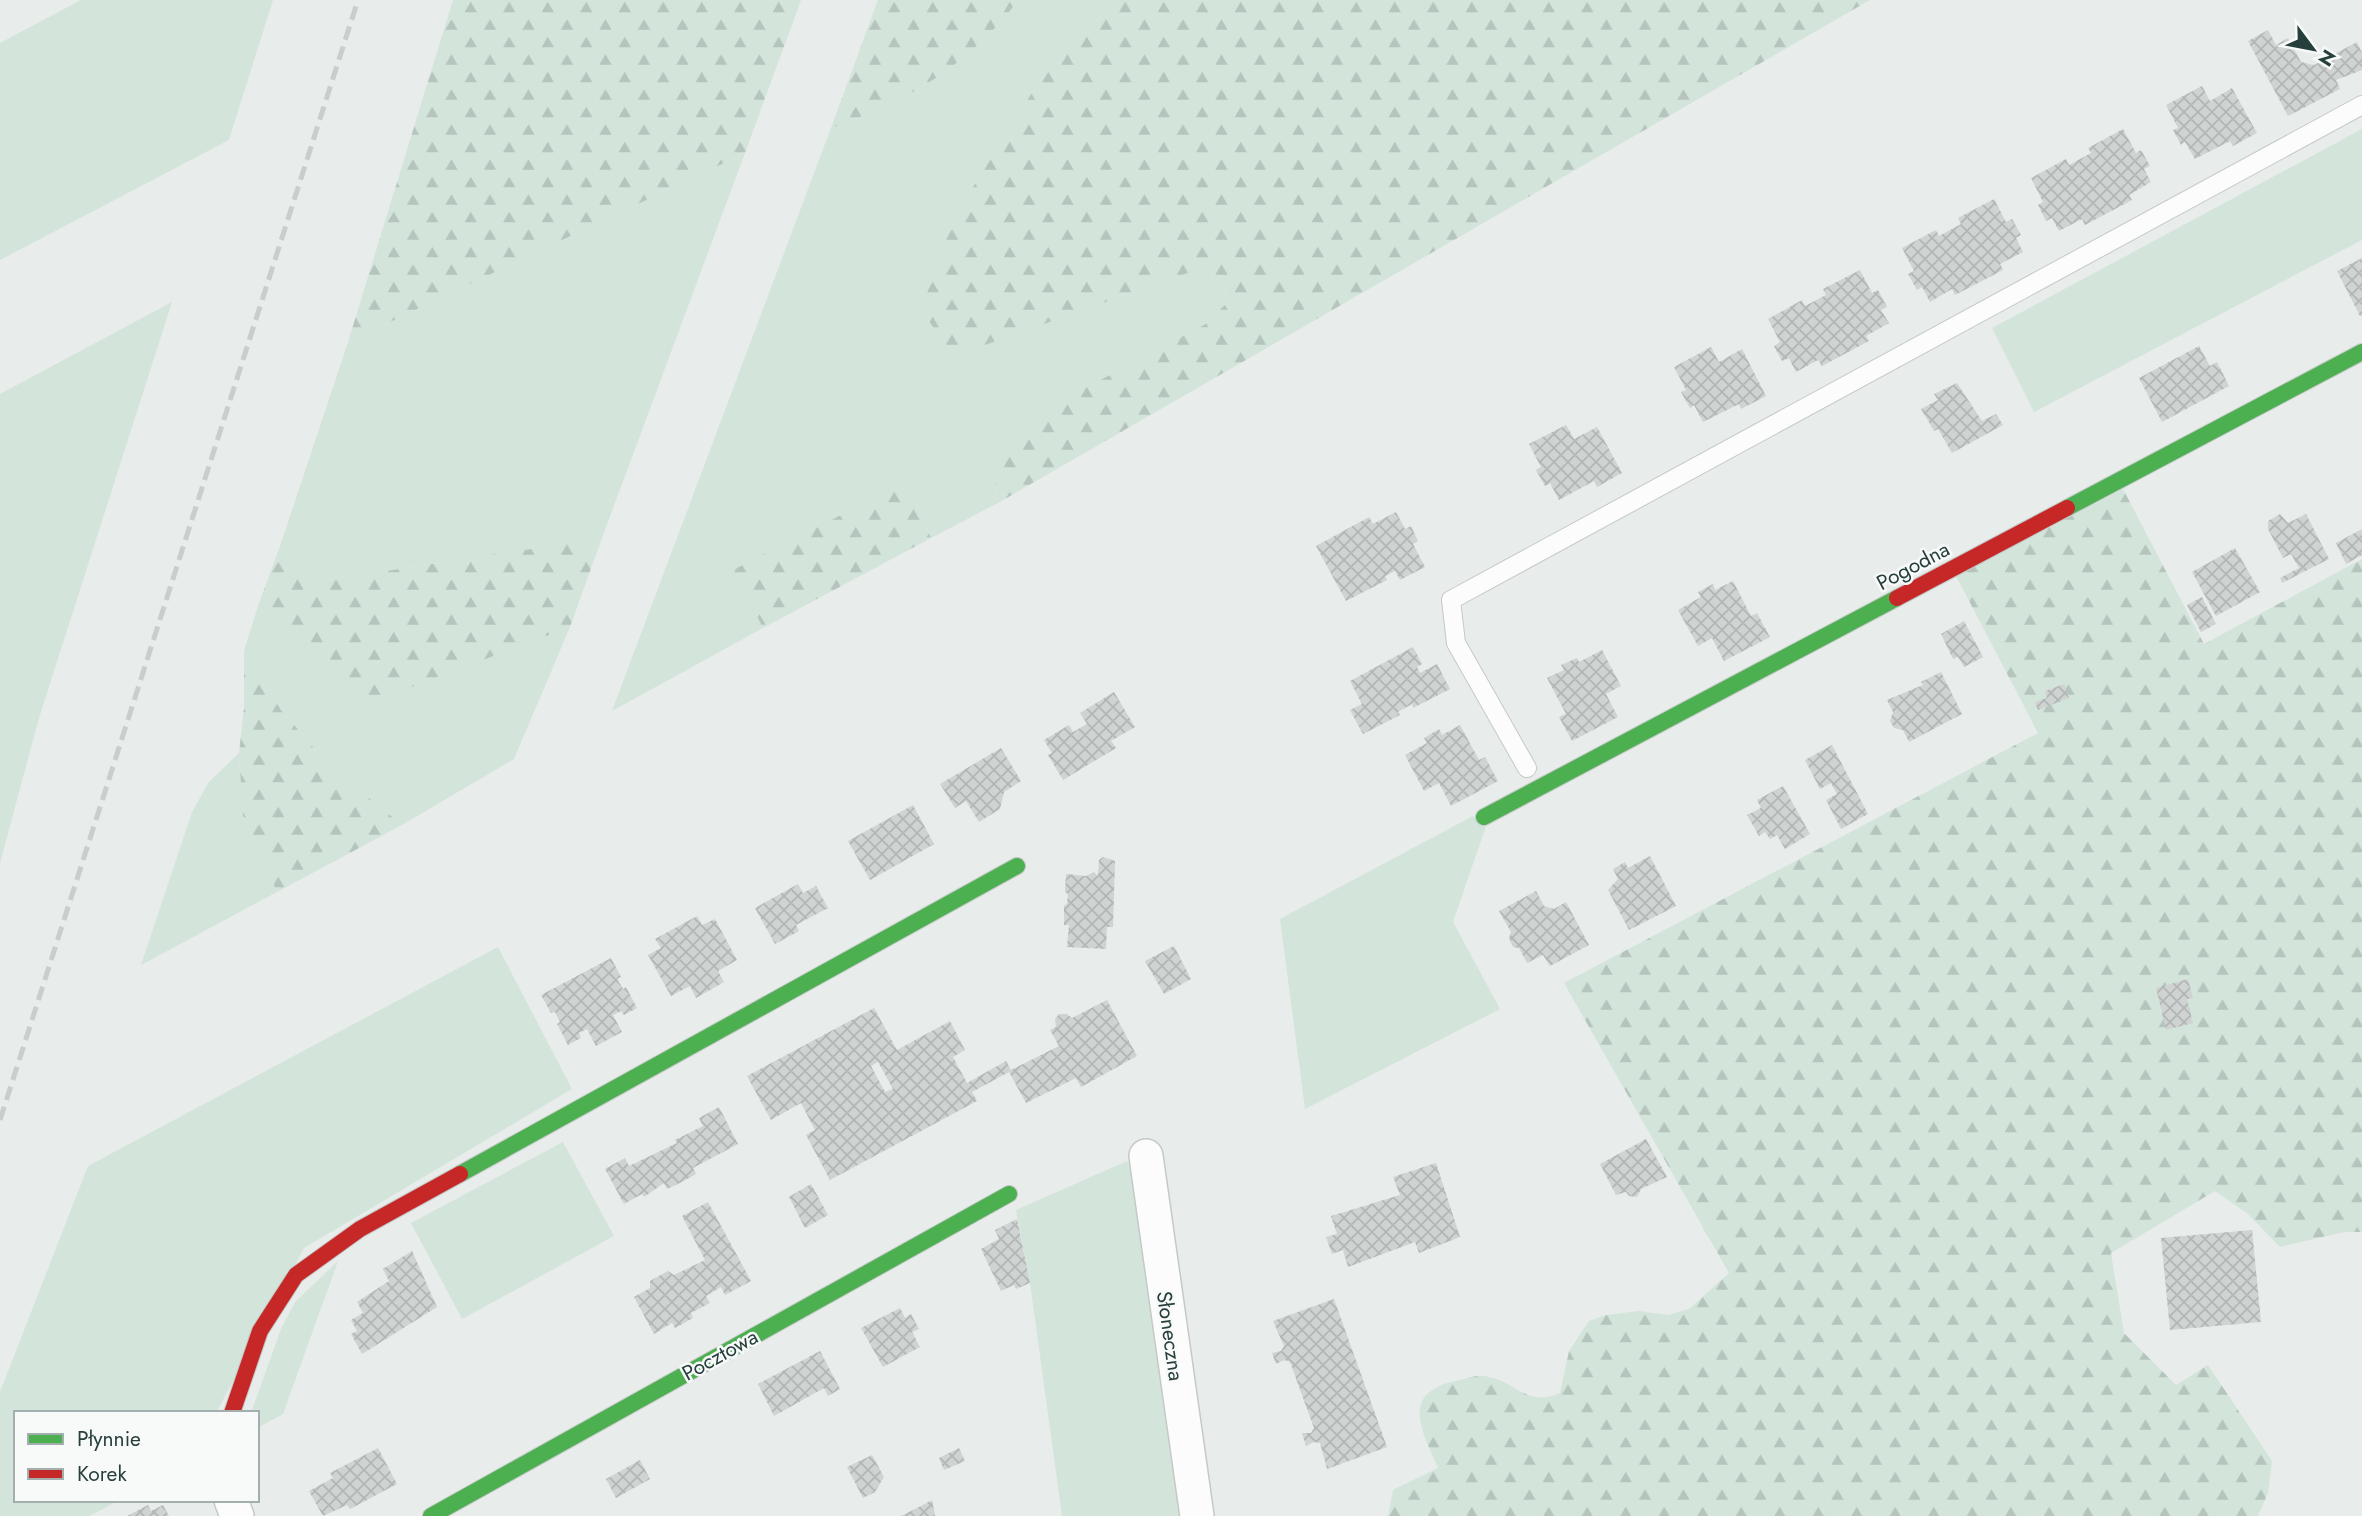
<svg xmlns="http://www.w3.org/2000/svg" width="2362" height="1516" viewBox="0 0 2362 1516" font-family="Jost,sans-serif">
<defs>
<pattern id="forest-firs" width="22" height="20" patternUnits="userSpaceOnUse" patternTransform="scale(1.75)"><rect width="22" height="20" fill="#d3e4db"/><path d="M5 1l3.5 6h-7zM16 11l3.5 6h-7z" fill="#b5c5bd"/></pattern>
<pattern id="building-cross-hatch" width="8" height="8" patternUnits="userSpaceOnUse" patternTransform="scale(1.75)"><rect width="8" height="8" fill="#cfd3d2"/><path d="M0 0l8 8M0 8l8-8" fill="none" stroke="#b2b6b5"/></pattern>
</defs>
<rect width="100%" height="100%" fill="#e8eceb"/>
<!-- green -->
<g fill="#d3e4db">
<polygon points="81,0 273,0 229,140 0,260 0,43"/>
<path d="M1018,0H1117L1038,83L954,217L1047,323L1199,268L1225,285L1226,304L1204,325L993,464L998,503L931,538L906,482L734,570L763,628L612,711L831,128C904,103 972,64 1018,0Z"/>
<polygon points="2362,129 2362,240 2034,412 1992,328"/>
<polygon points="745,153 602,538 321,581 296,569 280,546 348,342"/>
<polygon points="172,302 39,718 0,863 0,394"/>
<polygon points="258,606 296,648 531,640 570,627 514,759 402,825 328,764 281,710 244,651"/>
<polygon points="239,753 243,816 277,892 141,965 192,812 209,782"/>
<polygon points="1473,816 1486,826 1453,922 1500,1009 1305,1109 1280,919"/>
<polygon points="498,947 572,1089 304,1248 216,1413 16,1413 16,1500 120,1500 89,1516 0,1516 0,1392 88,1166"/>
<polygon points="563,1142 614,1236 462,1319 411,1223"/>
<polygon points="1127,1161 1144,1195 1186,1516 1062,1516 1030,1283 1016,1210"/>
<polygon points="338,1261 283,1414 257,1428 257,1413 251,1413 281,1329 295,1302"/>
</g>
<!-- forest -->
<g fill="url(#forest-firs)">
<polygon points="453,0 801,0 745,153 348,342"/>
<path d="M878,0H1018C972,64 904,103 831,128Z"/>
<polygon points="1117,0 1870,0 998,503 993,464 1005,442 1029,418 1204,325 1226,304 1225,285 1199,269 954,356 921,310 954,217 1038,83"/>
<polygon points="906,482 931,538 763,628 733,570"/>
<path d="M2123,489L2204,644L2362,559V1232H2344L2280,1247L2248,1214L2215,1191L2111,1253L2124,1333L2176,1385L2208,1365L2272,1461L2268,1493L2258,1516H1388L1393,1490L1438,1468C1423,1433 1400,1394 1452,1382C1462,1380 1474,1375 1484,1376C1516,1380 1525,1408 1560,1393L1569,1351L1589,1321L1606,1315L1639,1311L1668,1315L1689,1309L1729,1273L1564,983L2038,733L1956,576Z"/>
<polygon points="602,538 570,627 390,695 352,695 296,648 258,606 280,546 296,569 321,581"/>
<polygon points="244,651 281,710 328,764 402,825 277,892 243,816 239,753 244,707"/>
</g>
<!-- building -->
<g fill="url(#building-cross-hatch)" fill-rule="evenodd">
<polygon points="2268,30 2276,45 2288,38 2301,62 2314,65 2357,42 2362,53 2362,70 2336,80 2340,89 2288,116 2248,41"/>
<polygon points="2202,86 2210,101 2232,88 2257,133 2233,146 2230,141 2195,159 2185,142 2181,145 2173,130 2178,128 2166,105"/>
<polygon points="2123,129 2136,153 2141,150 2150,166 2144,169 2151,182 2129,195 2132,200 2085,225 2082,219 2059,231 2052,218 2046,221 2038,205 2043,202 2031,178 2066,159 2069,165 2091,153 2088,148"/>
<polygon points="1994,199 2006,222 2012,219 2021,235 2016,238 2023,252 2000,264 2003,270 1955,295 1952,289 1930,302 1922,287 1917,290 1908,274 1914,271 1902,248 1936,230 1939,236 1961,224 1958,218"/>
<polygon points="2362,258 2362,315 2360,316 2337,271"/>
<polygon points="1860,270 1872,293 1878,290 1887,307 1881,310 1889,323 1866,336 1869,341 1822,366 1818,360 1796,372 1789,358 1782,361 1774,346 1780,342 1768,319 1802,300 1805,306 1826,295 1823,289"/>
<polygon points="2199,346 2210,366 2217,362 2229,386 2162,422 2139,378"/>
<polygon points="1711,347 1719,362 1742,349 1766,396 1741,409 1739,404 1703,422 1694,405 1690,408 1681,392 1686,390 1674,367"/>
<polygon points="1957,383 1982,421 1996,414 2003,425 1952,453 1938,429 1934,431 1921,409 1938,400 1934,394"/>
<polygon points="1566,425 1574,439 1597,427 1622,473 1597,487 1594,481 1559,500 1550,483 1545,486 1536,470 1541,467 1529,444"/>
<polygon points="1396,512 1405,529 1411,526 1418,541 1413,544 1425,567 1400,580 1395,571 1385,576 1387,580 1346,601 1316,546 1369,517 1373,524"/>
<polygon points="2280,514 2288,523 2306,514 2329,559 2282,583 2280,578 2299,568 2291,554 2283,558 2268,529 2268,521"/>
<polygon points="2362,529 2362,555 2346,564 2336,543"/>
<polygon points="2235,548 2260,592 2216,616 2192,572"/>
<polygon points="1733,581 1751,616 1757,613 1770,637 1724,661 1712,638 1698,646 1678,610 1701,597 1698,592 1713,584 1715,590"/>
<polygon points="2202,597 2216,624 2201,632 2187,605"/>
<polygon points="1964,621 1983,657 1964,667 1958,657 1953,659 1941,634"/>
<polygon points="1413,647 1422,664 1417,667 1420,673 1437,664 1450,689 1413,708 1412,704 1398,712 1400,715 1363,734 1350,710 1362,704 1350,681"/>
<polygon points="1602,650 1621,686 1606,694 1618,717 1572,741 1559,717 1566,714 1547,678 1564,670 1561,665 1577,658 1579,662"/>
<polygon points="1941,672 1962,714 1909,742 1903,730 1894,728 1890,721 1893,712 1887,700 1923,685 1921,682"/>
<polygon points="2064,684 2069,698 2038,710 2035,702 2047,698 2045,691"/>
<polygon points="1114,692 1135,727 1111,741 1116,748 1063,780 1048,755 1052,753 1044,740 1069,725 1073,732 1087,724 1080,713"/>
<polygon points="1460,725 1479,760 1485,757 1498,781 1451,806 1439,783 1424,791 1405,755 1427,743 1424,738 1439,729 1442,735"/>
<polygon points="1832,745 1868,814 1841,829 1826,800 1837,794 1831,783 1820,789 1805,760"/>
<polygon points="1001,748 1021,781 1004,792 1000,809 979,822 966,801 955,808 940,784"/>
<polygon points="1783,786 1810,834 1785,849 1777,835 1770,839 1765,832 1759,836 1747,815 1761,808 1757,800"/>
<polygon points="913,805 934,844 870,880 848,841"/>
<polygon points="1650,856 1676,906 1629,930 1608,890 1618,879 1613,869 1625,862 1628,868"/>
<polygon points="1103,857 1115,861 1113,927 1107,927 1106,949 1067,947 1069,925 1064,925 1064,906 1067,904 1068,894 1065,892 1066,874 1086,876 1094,872 1098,876 1099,860"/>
<polygon points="798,884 803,893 816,886 828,908 796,925 799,931 775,944 755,908"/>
<polygon points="1536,891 1544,906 1554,909 1566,902 1589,945 1550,966 1543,955 1527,963 1519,948 1513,947 1509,938 1511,932 1499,911"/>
<polygon points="697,916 702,925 715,919 737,960 718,971 724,982 696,998 690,986 671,996 648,955 661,948 655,939"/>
<polygon points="1174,946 1191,979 1164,994 1145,961"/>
<polygon points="611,958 621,977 617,979 623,989 626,987 637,1008 624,1015 621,1011 613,1015 622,1032 596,1046 587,1029 579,1033 581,1038 568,1045 557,1024 560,1022 555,1012 551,1013 541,995"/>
<polygon points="2188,979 2193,998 2187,999 2193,1023 2166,1030 2156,988"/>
<path d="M1107,1000L1137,1056L1081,1087L1076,1078L1026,1103L1009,1072L972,1092L977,1101L830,1180L806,1135L815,1130L801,1103L771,1120L747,1076L874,1008L897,1050L950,1021L965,1050L953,1057L967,1083L1006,1061L1011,1070L1059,1046L1050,1030L1056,1027L1055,1019L1059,1014H1067L1072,1018ZM878,1062L893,1089L885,1092L871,1066Z"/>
<polygon points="719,1107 738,1144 693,1168 696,1174 682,1182 667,1189 664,1183 644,1197 642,1194 624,1204 605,1169 625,1158 629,1166 677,1143 675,1140 703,1126 699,1118"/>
<polygon points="1646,1139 1667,1177 1641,1189 1637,1197 1629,1196 1626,1192 1616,1195 1600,1164"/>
<polygon points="1436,1163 1460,1237 1419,1253 1415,1242 1348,1267 1343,1250 1332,1254 1326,1237 1337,1234 1331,1216 1400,1195 1393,1177"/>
<polygon points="811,1184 828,1215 805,1228 789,1197"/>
<polygon points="708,1202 751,1281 725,1295 721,1287 706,1296 710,1303 691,1313 693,1318 675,1328 672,1323 654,1334 634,1297 650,1288 650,1281 668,1271 674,1275 705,1260 682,1216"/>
<polygon points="1017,1219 1030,1283 1016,1289 1014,1285 1001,1291 981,1249 999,1239 995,1230"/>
<polygon points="2252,1230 2261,1322 2170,1330 2161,1238"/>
<polygon points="412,1251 437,1307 362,1354 351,1334 357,1331 351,1320 363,1313 357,1302 389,1281 383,1269"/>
<polygon points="1334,1299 1387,1447 1327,1469 1320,1443 1314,1442 1306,1446 1302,1433 1311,1433 1314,1428 1290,1362 1284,1360 1276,1364 1272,1353 1281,1351 1284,1346 1273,1321"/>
<polygon points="900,1308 905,1318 911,1314 919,1329 912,1332 920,1347 883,1367 861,1328"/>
<polygon points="820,1351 840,1389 828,1396 824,1388 774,1416 758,1384"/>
<polygon points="378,1448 397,1484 350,1509 347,1505 323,1516 309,1491 333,1478 330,1473"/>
<polygon points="959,1448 965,1461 944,1470 939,1458"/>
<polygon points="872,1455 884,1477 875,1492 863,1498 847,1467"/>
<polygon points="640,1460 650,1479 616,1498 606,1479"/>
<polygon points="932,1500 935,1516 901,1516 917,1508"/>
<polygon points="148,1505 151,1511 163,1505 169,1516 127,1516"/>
</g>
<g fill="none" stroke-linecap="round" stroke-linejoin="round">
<!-- lane casing -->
<g stroke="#c5c9c8" stroke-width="20">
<polyline id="lane" points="1527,768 1456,643 1451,600 2362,105"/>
</g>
<!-- street casing -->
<g stroke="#c5c9c8" stroke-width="36">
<g id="street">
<polyline points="1146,1156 1197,1516"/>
<polyline points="231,1500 237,1516"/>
</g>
</g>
<!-- fast casing -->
<g stroke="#c2c8c6" stroke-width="18">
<g id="fast">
<polyline points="2067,508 2362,352"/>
<polyline points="1484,817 1897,598"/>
<polyline points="460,1174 1017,866"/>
<polyline points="431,1516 1009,1194"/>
</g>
</g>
<!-- jam casing -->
<g stroke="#c2c8c6" stroke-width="18">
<g id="jam">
<polyline points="1897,598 2067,508"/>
<polyline points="232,1413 260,1331 296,1275 360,1229 460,1174"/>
</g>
</g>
<!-- lane -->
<use href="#lane" stroke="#fcfcfc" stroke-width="18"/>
<!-- street -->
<use href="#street" stroke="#fcfcfc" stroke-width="33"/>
<!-- fast -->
<use href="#fast" stroke="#4caf50" stroke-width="16"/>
<!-- jam -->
<use href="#jam" stroke="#c62828" stroke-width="16"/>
<!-- rail -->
<polyline stroke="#c9cdcc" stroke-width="5" stroke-dasharray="14 7" stroke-linecap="butt" points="0,1120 358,0"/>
</g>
<g text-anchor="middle" stroke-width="5" stroke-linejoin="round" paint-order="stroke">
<!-- street labels -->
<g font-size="21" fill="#263f3d" stroke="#f7faf9">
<text transform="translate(1913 566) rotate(-28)" y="7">Pogodna</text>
<text transform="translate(1170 1336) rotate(82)" y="7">Słoneczna</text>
<text transform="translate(720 1355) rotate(-29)" y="7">Pocztowa</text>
</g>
</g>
<!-- legend -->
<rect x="14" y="1411" width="245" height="91" fill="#f7faf9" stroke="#a3afae" stroke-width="2"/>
<rect x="28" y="1434" width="35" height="10" fill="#4caf50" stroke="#a3afae" stroke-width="2"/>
<text x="77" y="1446" font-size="21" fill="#263f3d">Płynnie</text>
<rect x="28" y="1469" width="35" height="10" fill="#c62828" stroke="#a3afae" stroke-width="2"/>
<text x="77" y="1481" font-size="21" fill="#263f3d">Korek</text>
<!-- north arrow -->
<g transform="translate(2313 49) rotate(122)" stroke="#f7faf9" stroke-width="5" paint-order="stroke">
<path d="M0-5L12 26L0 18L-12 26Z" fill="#263f3d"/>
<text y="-10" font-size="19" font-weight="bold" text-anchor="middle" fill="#263f3d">N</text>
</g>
</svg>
